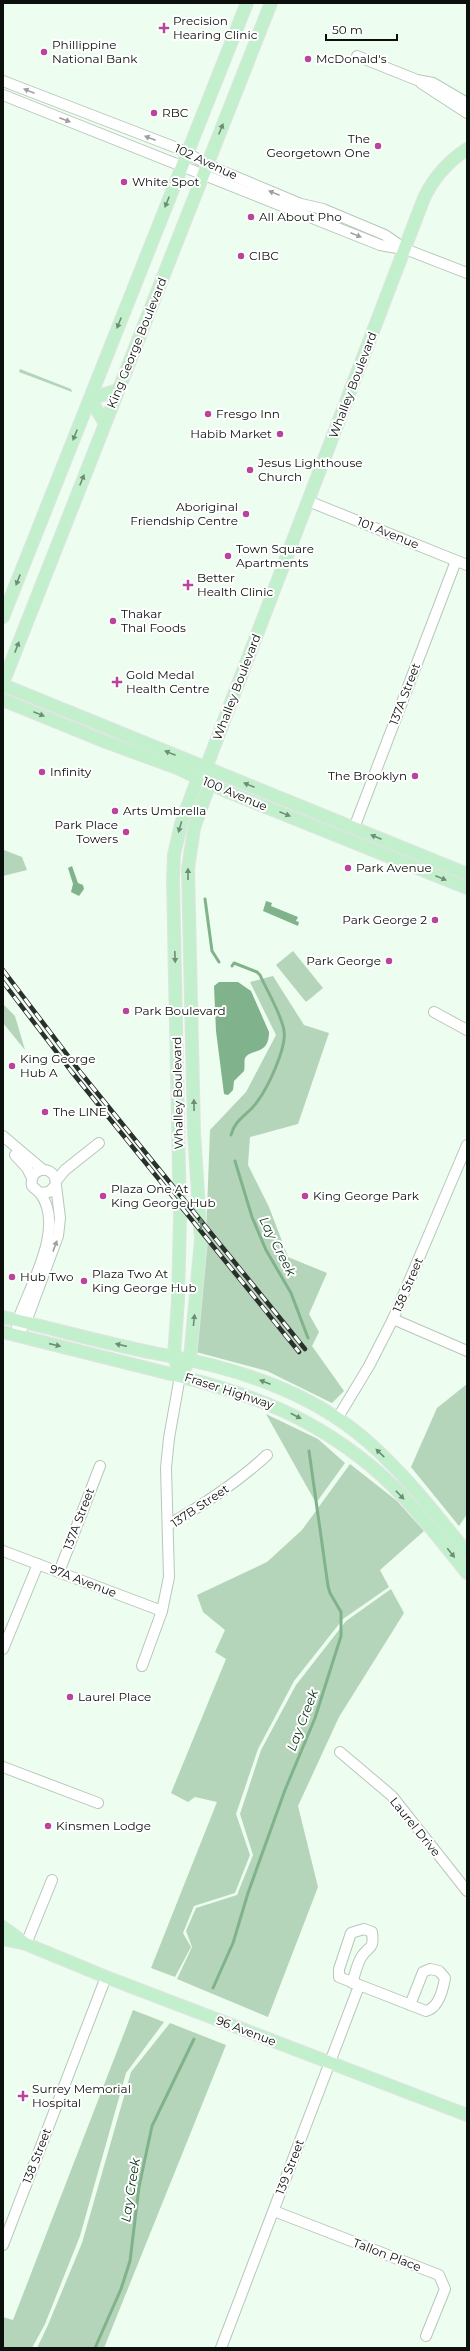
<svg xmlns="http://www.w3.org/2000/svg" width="470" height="2351" viewBox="0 0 470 2351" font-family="Montserrat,sans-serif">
<rect width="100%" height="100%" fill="#edfdef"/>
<!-- green -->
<g fill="#b4d5ba">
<polygon points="20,369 71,389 72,392 19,372"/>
<polygon points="4,850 22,857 27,870 3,876"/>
<polygon points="293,951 323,988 306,1002 276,965"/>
<polygon points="273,976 304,1025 329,1033 298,1124 250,1137 248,1165 269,1207 288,1257 327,1273 309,1314 319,1332 312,1346 344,1391 332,1403 267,1371 196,1352 205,1263 210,1130 246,1092 276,1035 250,982"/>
<polygon points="3,1004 15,1016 25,1050 3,1023"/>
<polygon points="467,1384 467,1514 459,1526 411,1467 437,1408"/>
<polygon points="266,1414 318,1439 345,1463 316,1503"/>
<polygon points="350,1464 397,1501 424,1531 380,1570 389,1587 343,1619 294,1681 258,1749 236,1814 250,1855 235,1893 194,1906 183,1933 191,1947 175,1977 151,1968 217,1802 195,1797 188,1802 171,1793 226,1659 215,1652 225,1630 203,1612 197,1595 267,1562 302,1530"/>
<polygon points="391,1589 404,1613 339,1717 298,1806 318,1887 268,2017 177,1979 192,1947 186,1931 196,1908 237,1895 253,1855 240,1814 261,1750 296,1685 346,1621"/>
<polygon points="133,2010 164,2022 126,2073 80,2236 45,2324 32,2348 3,2348 3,2317 13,2320"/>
<polygon points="170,2023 226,2045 104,2348 37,2348 48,2325 82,2243 131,2072"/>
</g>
<!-- water -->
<g fill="#80b38b">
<polygon points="72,866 78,883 83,885 84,889 79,896 71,892 73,884 68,868"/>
<polygon points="266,901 272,903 271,906 298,917 296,921 299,922 298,926 263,911"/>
<path d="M219,982H238L251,991L269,1032C269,1056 251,1048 245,1058C244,1061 245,1067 244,1071L234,1081L233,1090L228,1095L224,1094L223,1086L216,1031L214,986Z"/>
</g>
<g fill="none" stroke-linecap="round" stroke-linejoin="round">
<!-- stream -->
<g stroke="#80b38b" stroke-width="3">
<polyline points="205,899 212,951 219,962"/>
<path d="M231,1135C235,1119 248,1115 257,1102C267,1089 287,1048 284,1031C282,1015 267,991 260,975L257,972L234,963L232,966"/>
<polyline points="235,1161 252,1217 266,1250 291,1293 308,1338"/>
<polyline points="213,1988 233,1943 248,1893 285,1790 315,1718 341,1636 341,1612 330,1593 328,1586 309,1451"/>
<polyline points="95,2348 121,2289 130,2261 139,2187 152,2126 194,2039"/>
</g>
<!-- minor casing -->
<g stroke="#b8c7bb" stroke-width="12">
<g id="minor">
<polyline points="357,56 417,80 433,83 467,103"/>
<polyline points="3,81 177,148 217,169 301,204 323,209 385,235 405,249 467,273"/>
<polyline points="421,83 467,113"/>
<polyline points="3,95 380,245 403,249"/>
<polyline points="308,501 467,565"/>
<polyline points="354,828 456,561"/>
<polyline points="434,1012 467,1030"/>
<polyline points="3,1136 42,1169"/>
<polyline points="15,1155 27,1168 32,1178"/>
<polyline points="56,1181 65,1170 99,1143"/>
<polyline points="393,1319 467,1351"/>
<path d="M17,1328L18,1320C30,1285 66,1227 40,1193"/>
<path d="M17,1336L26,1322L58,1236L60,1218L55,1177C47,1164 29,1170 32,1186L40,1193L49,1192L56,1185"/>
<polyline points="337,1419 369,1366 393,1319 467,1145"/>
<path d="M168,1525C203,1505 237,1483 267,1455"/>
<polyline points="3,1551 162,1611"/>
<polyline points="59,1572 100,1466"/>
<polyline points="3,1649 38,1564"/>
<polyline points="142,1666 162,1611 169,1577 166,1468 169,1438 180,1376"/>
<polyline points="340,1752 392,1796 467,1891"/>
<polyline points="3,1767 98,1803"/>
<polyline points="26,1944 52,1880"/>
<path d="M352,1983C355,1975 357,1963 362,1956C370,1945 374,1950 372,1932L364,1929L351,1933L339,1969V1977L426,2011C438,2008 443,1990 445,1978L439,1971L430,1969L423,1972L410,2005"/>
<polyline points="274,2211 439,2275 445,2289 426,2336"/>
<polyline points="3,2245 106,1977"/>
<polyline points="221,2348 359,1986"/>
</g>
</g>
<!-- major casing -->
<g stroke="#e2e2e2" stroke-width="14">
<g id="major">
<polyline points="90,399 118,390"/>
<polyline points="90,399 105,423"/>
<polyline points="3,617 247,3"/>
<polyline points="3,683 271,3"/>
<polyline points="3,685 467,874"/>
<polyline points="3,700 106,742 177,768 226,791 467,888"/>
<path d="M3,1317C55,1329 107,1344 159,1354C233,1367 308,1390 366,1440C404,1473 436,1514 467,1553"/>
<path d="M3,1332C51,1344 99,1356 147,1368C235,1390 300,1407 372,1467C408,1497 437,1536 467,1573"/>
<path d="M180,1376L174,1356L178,1300L180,1218L173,879L174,855L181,824L198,778L206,768L212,752L424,198C434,177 447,162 467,149"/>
<polyline points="180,1376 190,1359 201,1240 194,1133 188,869 194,828 210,783 206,768"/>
<polyline points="3,1927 23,1942"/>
<polyline points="3,1939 26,1944 106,1977 467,2115"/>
</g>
</g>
<!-- minor -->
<use href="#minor" stroke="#fff" stroke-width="10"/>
<!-- major -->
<use href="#major" stroke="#c2f0cd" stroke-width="12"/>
<!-- rail casing -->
<g stroke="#2a312c" stroke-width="4.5">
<g id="rail">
<polyline points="3,970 81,1073 305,1349"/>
<polyline points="3,982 71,1071 299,1352"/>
</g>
</g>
<!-- rail -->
<use href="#rail" stroke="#fff" stroke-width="3" stroke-dasharray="9" stroke-linecap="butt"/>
</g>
<!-- one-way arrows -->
<defs><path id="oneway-solid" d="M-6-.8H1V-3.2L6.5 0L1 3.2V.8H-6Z"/></defs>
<g fill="#9d9f9e">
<use href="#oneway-solid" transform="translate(29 91) rotate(-158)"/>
<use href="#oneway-solid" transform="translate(65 120) rotate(21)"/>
<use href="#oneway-solid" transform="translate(150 138) rotate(-159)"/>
<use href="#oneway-solid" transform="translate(274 193) rotate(-158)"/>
<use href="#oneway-solid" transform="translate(356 235) rotate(22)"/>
<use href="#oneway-solid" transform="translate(55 1246) rotate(-70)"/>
</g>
<g fill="#708b76">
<use href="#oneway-solid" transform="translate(221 129) rotate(-68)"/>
<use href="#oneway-solid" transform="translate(167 202) rotate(112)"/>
<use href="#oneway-solid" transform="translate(119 323) rotate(112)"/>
<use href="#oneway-solid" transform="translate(75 435) rotate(112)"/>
<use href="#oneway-solid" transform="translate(82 480) rotate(-68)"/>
<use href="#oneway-solid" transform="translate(18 580) rotate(111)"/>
<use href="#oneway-solid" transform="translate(17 647) rotate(-69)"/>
<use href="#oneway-solid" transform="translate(39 714) rotate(22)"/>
<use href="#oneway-solid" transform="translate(170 753) rotate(-158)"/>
<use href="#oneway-solid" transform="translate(249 785) rotate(-158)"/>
<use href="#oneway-solid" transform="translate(285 814) rotate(22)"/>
<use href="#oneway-solid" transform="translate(180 827) rotate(106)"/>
<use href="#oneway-solid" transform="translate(376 837) rotate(-157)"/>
<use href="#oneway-solid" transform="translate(188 874) rotate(-90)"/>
<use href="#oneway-solid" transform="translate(441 878) rotate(22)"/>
<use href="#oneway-solid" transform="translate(175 957) rotate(88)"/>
<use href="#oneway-solid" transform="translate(194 1105) rotate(-91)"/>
<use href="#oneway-solid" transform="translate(201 1224) rotate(-92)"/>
<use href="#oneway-solid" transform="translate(194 1320) rotate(-84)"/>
<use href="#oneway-solid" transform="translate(55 1345) rotate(13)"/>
<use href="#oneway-solid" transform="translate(121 1345) rotate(-167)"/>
<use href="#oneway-solid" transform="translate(265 1382) rotate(-159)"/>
<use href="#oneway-solid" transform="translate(296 1416) rotate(28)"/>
<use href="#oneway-solid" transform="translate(380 1453) rotate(-136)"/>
<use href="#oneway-solid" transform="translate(400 1495) rotate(46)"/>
<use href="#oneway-solid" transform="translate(451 1553) rotate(51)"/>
</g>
<!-- markers -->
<g fill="#ba449b" stroke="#fff" stroke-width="1.5">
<path d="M162 22h4v4h4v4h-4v4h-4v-4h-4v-4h4z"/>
<circle cx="44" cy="52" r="4"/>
<circle cx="308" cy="59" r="4"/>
<circle cx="154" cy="113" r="4"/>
<circle cx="378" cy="146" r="4"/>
<circle cx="124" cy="182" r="4"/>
<circle cx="251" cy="217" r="4"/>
<circle cx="241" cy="256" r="4"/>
<circle cx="208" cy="414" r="4"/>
<circle cx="280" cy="434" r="4"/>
<circle cx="250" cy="470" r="4"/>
<circle cx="246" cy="514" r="4"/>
<circle cx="228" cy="556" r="4"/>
<path d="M186 579h4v4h4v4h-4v4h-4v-4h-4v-4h4z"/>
<circle cx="113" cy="621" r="4"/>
<path d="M115 676h4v4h4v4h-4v4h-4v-4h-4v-4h4z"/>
<circle cx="42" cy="772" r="4"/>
<circle cx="415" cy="776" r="4"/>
<circle cx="115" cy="811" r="4"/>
<circle cx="126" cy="832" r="4"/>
<circle cx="348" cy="868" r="4"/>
<circle cx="435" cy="920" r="4"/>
<circle cx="389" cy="961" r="4"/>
<circle cx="126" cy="1011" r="4"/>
<circle cx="12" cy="1066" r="4"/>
<circle cx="45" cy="1112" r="4"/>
<circle cx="103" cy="1196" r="4"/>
<circle cx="305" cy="1196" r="4"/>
<circle cx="12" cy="1277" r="4"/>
<circle cx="84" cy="1281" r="4"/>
<circle cx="70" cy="1697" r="4"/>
<circle cx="48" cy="1826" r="4"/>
<path d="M21 2090h4v4h4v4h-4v4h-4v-4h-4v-4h4z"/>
</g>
<g text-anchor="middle" stroke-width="4" stroke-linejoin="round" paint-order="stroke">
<!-- poi labels -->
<g font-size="12" fill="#0b100c" stroke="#fff" text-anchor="start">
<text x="173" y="25">Precision<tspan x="173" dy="14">Hearing Clinic</tspan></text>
<text x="52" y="49">Phillippine<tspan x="52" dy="14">National Bank</tspan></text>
<text x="316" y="63">McDonald's</text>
<text x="162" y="117">RBC</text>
<text x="370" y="143" text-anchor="end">The<tspan x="370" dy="14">Georgetown One</tspan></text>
<text x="132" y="186">White Spot</text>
<text x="259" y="221">All About Pho</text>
<text x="249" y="260">CIBC</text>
<text x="216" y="418">Fresgo Inn</text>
<text x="272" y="438" text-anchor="end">Habib Market</text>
<text x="258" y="467">Jesus Lighthouse<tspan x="258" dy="14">Church</tspan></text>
<text x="238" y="511" text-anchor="end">Aboriginal<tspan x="238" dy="14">Friendship Centre</tspan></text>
<text x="236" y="553">Town Square<tspan x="236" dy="14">Apartments</tspan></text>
<text x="197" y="582">Better<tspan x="197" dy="14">Health Clinic</tspan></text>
<text x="121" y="618">Thakar<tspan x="121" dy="14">Thal Foods</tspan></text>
<text x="126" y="679">Gold Medal<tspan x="126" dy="14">Health Centre</tspan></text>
<text x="50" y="776">Infinity</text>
<text x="407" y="780" text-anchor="end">The Brooklyn</text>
<text x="123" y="815">Arts Umbrella</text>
<text x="118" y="829" text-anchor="end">Park Place<tspan x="118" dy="14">Towers</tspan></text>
<text x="356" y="872">Park Avenue</text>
<text x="427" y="924" text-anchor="end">Park George 2</text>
<text x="381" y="965" text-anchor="end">Park George</text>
<text x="134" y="1015">Park Boulevard</text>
<text x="20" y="1063">King George<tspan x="20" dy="14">Hub A</tspan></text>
<text x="53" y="1116">The LINE</text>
<text x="111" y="1193">Plaza One At<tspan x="111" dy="14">King George Hub</tspan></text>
<text x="313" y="1200">King George Park</text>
<text x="92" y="1278">Plaza Two At<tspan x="92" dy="14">King George Hub</tspan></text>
<text x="20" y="1281">Hub Two</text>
<text x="78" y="1701">Laurel Place</text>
<text x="56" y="1830">Kinsmen Lodge</text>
<text x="32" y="2093">Surrey Memorial<tspan x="32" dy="14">Hospital</tspan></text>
</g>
<!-- street labels -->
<g font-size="12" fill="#0b100c" stroke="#fff">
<text transform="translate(206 162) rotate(25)" y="4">102 Avenue</text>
<text transform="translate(137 343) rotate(-68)" y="4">King George Boulevard</text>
<text transform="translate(353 385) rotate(-69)" y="4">Whalley Boulevard</text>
<text transform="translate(388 533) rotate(22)" y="4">101 Avenue</text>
<text transform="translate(237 687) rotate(-69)" y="4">Whalley Boulevard</text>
<text transform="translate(405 694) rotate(-69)" y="4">137A Street</text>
<text transform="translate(235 794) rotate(23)" y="4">100 Avenue</text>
<text transform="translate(178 1093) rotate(-91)" y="4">Whalley Boulevard</text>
<text transform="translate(408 1285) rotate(-67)" y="4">138 Street</text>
<text transform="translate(229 1391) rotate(18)" y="4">Fraser Highway</text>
<text transform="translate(200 1506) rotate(-34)" y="4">137B Street</text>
<text transform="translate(79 1519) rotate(-69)" y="4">137A Street</text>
<text transform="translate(83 1581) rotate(21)" y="4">97A Avenue</text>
<text transform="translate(415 1827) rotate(51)" y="4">Laurel Drive</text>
<text transform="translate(246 2031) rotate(21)" y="4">96 Avenue</text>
<text transform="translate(37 2156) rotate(-69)" y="4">138 Street</text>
<text transform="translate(290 2167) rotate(-69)" y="4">139 Street</text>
<text transform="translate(387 2255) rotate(21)" y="4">Tallon Place</text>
</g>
<!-- water labels -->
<g font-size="13" font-style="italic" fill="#0e351a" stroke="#fff">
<text transform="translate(278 1246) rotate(63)" y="5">Lay Creek</text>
<text transform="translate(302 1720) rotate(-69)" y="5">Lay Creek</text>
<text transform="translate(130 2190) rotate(-81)" y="5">Lay Creek</text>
</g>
</g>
<!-- border -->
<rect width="470" height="2351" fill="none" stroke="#0b100c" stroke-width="8"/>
<!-- scale -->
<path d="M326 34v6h71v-6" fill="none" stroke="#0b100c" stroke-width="2"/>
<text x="332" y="34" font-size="12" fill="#0b100c" stroke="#ffffff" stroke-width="3" paint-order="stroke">50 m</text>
</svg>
